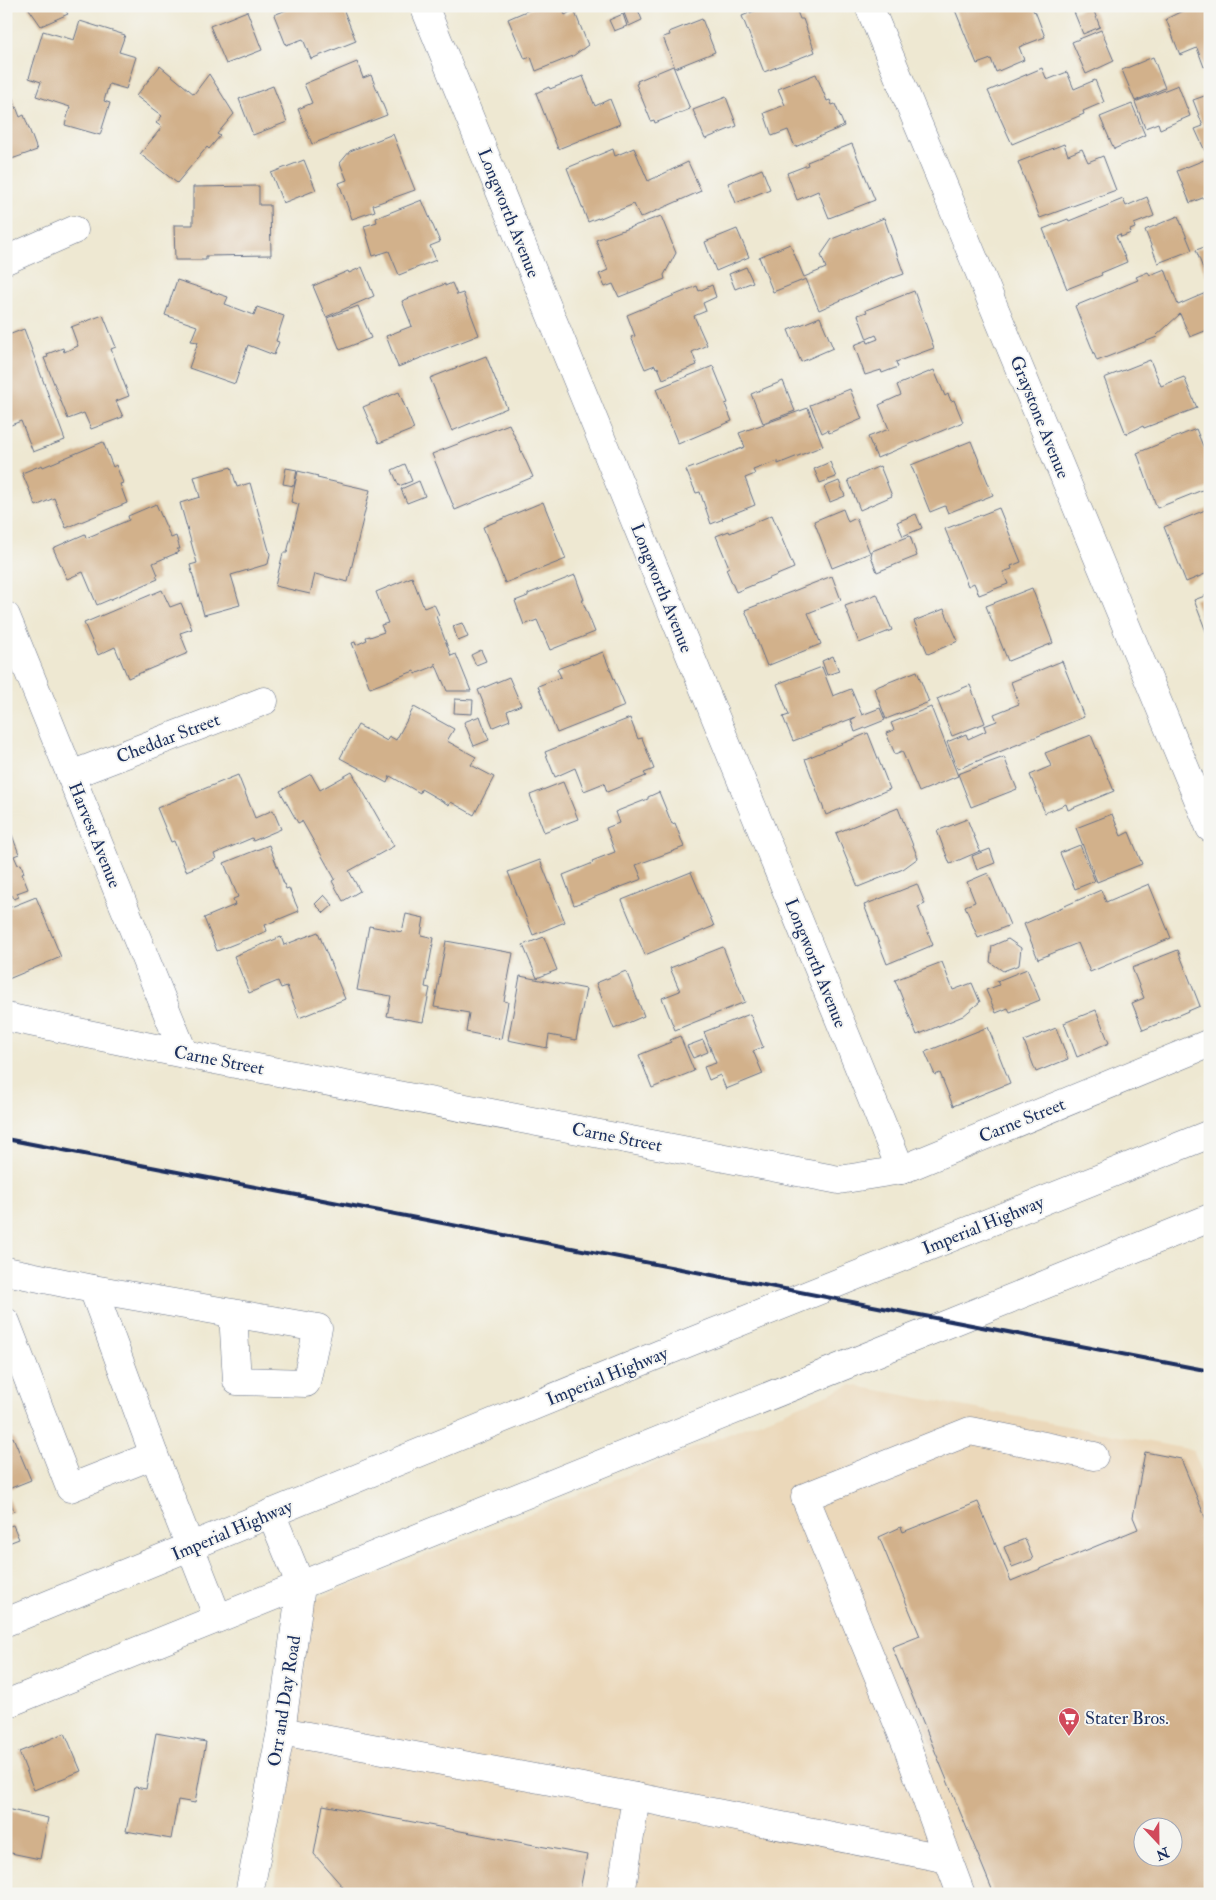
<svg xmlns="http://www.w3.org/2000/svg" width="1216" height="1900" viewBox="0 0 1216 1900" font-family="'IM FELL Double Pica',serif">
<rect width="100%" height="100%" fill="#f6f6f2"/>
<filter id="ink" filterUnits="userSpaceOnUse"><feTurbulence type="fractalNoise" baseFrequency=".02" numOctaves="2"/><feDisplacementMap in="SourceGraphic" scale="10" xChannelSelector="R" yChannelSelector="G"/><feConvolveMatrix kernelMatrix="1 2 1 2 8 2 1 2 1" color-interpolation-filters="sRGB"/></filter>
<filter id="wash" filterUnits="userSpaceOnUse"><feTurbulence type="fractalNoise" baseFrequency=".0096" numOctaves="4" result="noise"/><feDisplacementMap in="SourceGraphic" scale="20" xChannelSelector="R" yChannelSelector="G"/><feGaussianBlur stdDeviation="1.12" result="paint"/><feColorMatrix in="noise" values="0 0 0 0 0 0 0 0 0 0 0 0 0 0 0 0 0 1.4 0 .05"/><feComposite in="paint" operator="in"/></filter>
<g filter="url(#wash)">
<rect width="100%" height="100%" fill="#eee8d2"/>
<!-- built -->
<path fill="#ebd8ba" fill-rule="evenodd" d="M851,1385L1193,1450L1210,1492V1894H274L313,1600ZM1144,1828H1174V1858H1144Z"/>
<g id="blocks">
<!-- building -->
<g fill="#d2b18b" fill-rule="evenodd">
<polygon points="27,6 62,6 68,14 41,26"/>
<polygon points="290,6 342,6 356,41 311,59 303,39 286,45 274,15 291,8"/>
<polygon points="538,6 561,6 565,15 574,10 588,45 573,56 536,71 531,57 525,59 508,19"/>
<polygon points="767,6 795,6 800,19 803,19 815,52 764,72 742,16"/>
<polygon points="964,6 1031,6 1034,12 1035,11 1045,37 1019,47 1024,60 996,72 991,59 977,64 955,10"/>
<polygon points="1089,6 1092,6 1100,27 1083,34 1074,12"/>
<polygon points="1192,6 1210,6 1210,64 1204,67 1197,48 1180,55 1166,19"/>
<polygon points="637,7 642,20 629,26 624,13"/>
<polygon points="247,11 262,50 226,64 210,26"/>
<polygon points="623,14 627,26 614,31 609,20"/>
<polygon points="702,19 715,52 675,68 663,37 670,35 669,32"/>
<polygon points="80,21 125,35 119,52 136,57 126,89 109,84 104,101 110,103 100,135 65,125 70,107 36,96 41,82 29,78 43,31 74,40"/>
<polygon points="1101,30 1114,61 1086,74 1072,42"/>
<polygon points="1153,57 1165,88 1135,101 1122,70"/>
<polygon points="357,62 363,78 371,75 387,115 312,144 298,109 312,103 304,84"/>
<polygon points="160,66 194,94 209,74 234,114 217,134 220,136 209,149 207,147 177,183 140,154 162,127 156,123 162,116 136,96"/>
<polygon points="673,66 690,109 655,123 654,120 651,121 636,84 638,83 637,81"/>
<polygon points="1042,68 1047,80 1067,72 1074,89 1095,80 1104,102 1083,111 1084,114 1012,144 988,91"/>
<polygon points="816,74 827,101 830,100 832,105 835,104 844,126 795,147 788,130 772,136 764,113 785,105 778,89"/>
<polygon points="583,76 595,106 610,99 620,124 558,149 536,93 549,87 550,89"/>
<polygon points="6,81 20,117 24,115 37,150 6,161"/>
<polygon points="1178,85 1190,116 1160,129 1158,123 1145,128 1135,102"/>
<polygon points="273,86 287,122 253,135 239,99"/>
<polygon points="1210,94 1210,149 1205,151 1195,129 1203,126 1193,100"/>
<polygon points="726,97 737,126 705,139 693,110"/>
<polygon points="1132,104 1145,135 1114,149 1100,117"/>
<polygon points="393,134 415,190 373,205 375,211 352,219 339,183 347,180 340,163 350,151"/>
<polygon points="852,144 875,200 829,218 818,191 797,200 787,173 808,165 807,162"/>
<polygon points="1064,144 1068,155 1082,149 1088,162 1103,156 1116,190 1040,218 1018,162"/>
<polygon points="634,148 648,181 688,162 701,191 640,218 634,204 598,219 598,218 588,222 567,168 613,149 615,156"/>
<polygon points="1209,158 1210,195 1190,203 1177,171"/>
<polygon points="304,160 316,190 283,203 271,173"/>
<polygon points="762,169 770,189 736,203 728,183"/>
<polygon points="259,186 259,205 270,205 271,255 206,256 206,260 175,260 174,225 193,225 193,187"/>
<polygon points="1147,197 1154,216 1134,224 1135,228 1130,230 1131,233 1121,237 1120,234 1116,236 1127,262 1101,273 1102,275 1067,289 1043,229 1068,219 1069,221 1123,199 1126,206"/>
<polygon points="422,200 440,242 430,246 436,260 399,275 389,251 373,256 364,226 377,222 376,218"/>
<polygon points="661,216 676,253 664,275 665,279 619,297 613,284 605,287 599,274 608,270 596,240"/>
<polygon points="1178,216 1192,250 1158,263 1145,230"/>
<polygon points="884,218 904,274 893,278 893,277 819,310 806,279 773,292 759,257 790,244 804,277 826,268 821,255 832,239"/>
<polygon points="737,229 749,257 716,271 705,242"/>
<polygon points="1210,245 1210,278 1207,279 1196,250"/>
<polygon points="362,267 374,296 326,317 313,286 348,271 349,273"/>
<polygon points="746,267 753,282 735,289 729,274"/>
<polygon points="1165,269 1178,305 1208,292 1210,296 1210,329 1190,337 1180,314 1156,336 1157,337 1097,361 1075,306 1138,280 1136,277 1148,272 1150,275"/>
<polygon points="177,280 228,297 225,304 254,315 257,307 284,316 276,341 279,342 274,355 248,345 235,384 189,368 198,342 191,341 197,326 165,315"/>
<polygon points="452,283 457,295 463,293 479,335 398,367 386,336 412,326 402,301 445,284 445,286"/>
<polygon points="712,285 716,297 703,303 706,311 694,316 707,345 692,352 697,365 663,379 658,367 656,368 655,365 645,369 631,337 635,336 627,315 697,286 699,291"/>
<polygon points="914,291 934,348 896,362 898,367 882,373 881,370 865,375 854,345 867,340 868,343 878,339 876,335 867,339 858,315 867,312 866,310"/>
<polygon points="358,306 371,338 340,350 327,318"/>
<polygon points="103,315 116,347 111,349 129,396 116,401 123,417 91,429 84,413 68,419 44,358 48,357 47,354 63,348 64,352 78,346 71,327"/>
<polygon points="820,317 833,348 801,362 788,330"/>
<polygon points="24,329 65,440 33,452 21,421 6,427 6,336"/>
<polygon points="486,356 507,408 452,431 430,378"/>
<polygon points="1150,360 1161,386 1184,377 1197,408 1144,428 1143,426 1126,434 1104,378"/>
<polygon points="713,366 728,403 725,404 732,421 678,444 656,389"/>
<polygon points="934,370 945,396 948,394 951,401 954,400 963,422 877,458 868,437 889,429 879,405 901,395 897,385"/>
<polygon points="783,381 795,411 763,423 751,394"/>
<polygon points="850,389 862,419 829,433 828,430 822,433 810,405"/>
<polygon points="399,392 414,429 379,443 363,407"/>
<polygon points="808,408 823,446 778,464 778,461 753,470 755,474 745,478 755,505 722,518 723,519 711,524 700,492 696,493 686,470 745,447 739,433"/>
<polygon points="509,424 533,477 455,510 432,454"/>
<polygon points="1196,429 1210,463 1210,487 1157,508 1137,453"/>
<polygon points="971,441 993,495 948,513 945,506 930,512 911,465"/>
<polygon points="103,442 113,467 116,465 123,483 120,484 127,503 66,528 54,498 36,506 22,473 42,465 43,467"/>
<polygon points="830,462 836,477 820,483 814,469"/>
<polygon points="405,464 412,481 399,486 392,470"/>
<polygon points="880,466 892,496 860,510 848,480"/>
<polygon points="231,467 237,487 250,483 270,554 268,564 231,575 240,605 204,615 190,565 197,563 180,503 200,497 194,477"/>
<polygon points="286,468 297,470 294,486 283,484"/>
<polygon points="298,471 318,476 317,478 370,490 348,582 315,574 310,594 275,586 283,553 287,553 299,504 291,502"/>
<polygon points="419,481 425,496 407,503 401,489"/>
<polygon points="839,481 845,496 830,502 824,487"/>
<polygon points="543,502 566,559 505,583 483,527"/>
<polygon points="156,504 171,538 176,536 180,549 177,549 179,552 153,563 158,575 156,576 158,579 97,605 83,572 67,579 53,548 85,534 86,538 129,520 128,516"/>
<polygon points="999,508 1021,562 1011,566 1012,569 1003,572 1008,584 979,595 974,583 968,586 945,529"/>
<polygon points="1210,508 1210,572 1186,582 1164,527"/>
<polygon points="843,509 848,522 856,518 870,553 832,568 814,521"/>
<polygon points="916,514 922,528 903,536 897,522"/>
<polygon points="772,515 794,568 736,592 726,569 729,567 716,536 729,531 730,533"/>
<polygon points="910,536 917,556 877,572 871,556 872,551"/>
<polygon points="575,575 584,600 582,600 595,632 550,650 537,620 524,625 515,601 528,596 528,594"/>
<polygon points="832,576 841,600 808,613 821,644 767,666 745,610"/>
<polygon points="412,577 424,608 434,604 439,615 436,616 451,656 456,654 471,691 447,691 435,663 435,666 415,674 414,671 370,688 352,643 355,642 356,645 367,640 366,637 370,636 370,637 384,632 381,625 388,623 376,592"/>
<polygon points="1032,588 1053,643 1008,661 986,606"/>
<polygon points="162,590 170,607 181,603 192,629 180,633 188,653 128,678 115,647 98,655 84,623"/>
<polygon points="877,594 892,630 859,643 845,606"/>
<polygon points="1210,594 1210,633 1207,634 1194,600"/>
<polygon points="944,609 958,641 928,654 914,621"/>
<polygon points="462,623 468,637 458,641 453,626"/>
<polygon points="481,650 486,661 476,665 471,655"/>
<polygon points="603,652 625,706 557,733 538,686 561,677 557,669"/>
<polygon points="833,656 839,671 827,675 822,661"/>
<polygon points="1062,661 1084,717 958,769 947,742 966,734 968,739 986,731 984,726 997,721 994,714 1019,704 1011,682"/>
<polygon points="822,667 833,696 851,689 862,715 880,708 885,720 855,732 851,720 856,717 793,741 783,717 789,715 777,684"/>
<polygon points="917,671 929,702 886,719 874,688"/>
<polygon points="509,677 521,705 507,711 510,720 493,727 478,690"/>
<polygon points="970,685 985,723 952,736 937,699"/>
<polygon points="455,699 473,700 472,714 454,713"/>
<polygon points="414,707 454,729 447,741 476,757 471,765 494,777 474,815 451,802 449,805 421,789 420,793 390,776 387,783 340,758 358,725 387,741 389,736 396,740"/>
<polygon points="931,707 958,776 919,792 902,751 895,754 886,733 894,730 891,723"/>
<polygon points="480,716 489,740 474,746 464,722"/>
<polygon points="630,718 638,739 642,738 654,769 644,773 646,776 607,792 604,783 584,791 575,768 555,777 545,752"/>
<polygon points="868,733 890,789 826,815 805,759"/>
<polygon points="1091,735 1114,791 1068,810 1066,804 1045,813 1030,775 1051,766 1045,753"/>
<polygon points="1004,757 1017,789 971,807 958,774"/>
<polygon points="352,772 394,846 349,871 360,891 343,901 332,881 335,879 302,821 298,823 280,791 311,774 320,790"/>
<polygon points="238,775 255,818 273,810 281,829 253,841 252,838 214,854 216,859 186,871 174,841 171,842 157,808"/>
<polygon points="563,782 578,819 544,832 530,795"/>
<polygon points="659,792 672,824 675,823 684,847 636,865 642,879 574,905 563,875 593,863 592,861 615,852 606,828 619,823 615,812 648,799 648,797"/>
<polygon points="898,808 918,858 903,869 858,887 836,833"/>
<polygon points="1112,814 1121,836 1129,832 1142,864 1097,882 1076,828"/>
<polygon points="967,819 980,851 950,864 937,831"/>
<polygon points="12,835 19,854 14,856 18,865 21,864 24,873 22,874 28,889 17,893 19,897 14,899 12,895 6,898 6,838"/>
<polygon points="269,845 286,889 289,888 299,911 265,925 267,931 217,951 204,918 235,905 233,899 238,897 224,863"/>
<polygon points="1080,845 1095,881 1075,889 1060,853"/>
<polygon points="990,849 995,863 977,870 972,856"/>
<polygon points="540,860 565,922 533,935 508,872"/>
<polygon points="691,872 714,926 645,955 622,900"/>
<polygon points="988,873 1010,925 978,938 965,906 975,902 967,882"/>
<polygon points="917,884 925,904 918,907 933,945 887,964 864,905"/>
<polygon points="1149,884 1171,938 1090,972 1078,943 1038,959 1024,924 1101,890 1106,902"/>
<polygon points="324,895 333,905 324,913 315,904"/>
<polygon points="36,897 61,957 6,980 6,909"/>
<polygon points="406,914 424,918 421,935 434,938 425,987 430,988 423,1022 387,1016 391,996 357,990 369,926 402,932"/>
<polygon points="318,932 345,999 299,1018 287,986 281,988 278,981 249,993 234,956 281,937 284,945"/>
<polygon points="544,937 557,970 537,978 523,945"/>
<polygon points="1008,939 1021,948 1019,965 1003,971 990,962 992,946"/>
<polygon points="446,941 513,953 504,1001 508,1002 501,1039 466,1032 469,1013 434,1007"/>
<polygon points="723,947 745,1002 675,1030 662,998 680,991 670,968"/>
<polygon points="1178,950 1200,1006 1143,1030 1132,1003 1144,998 1132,968"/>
<polygon points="942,962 953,990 972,983 980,1002 963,1016 917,1035 895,980"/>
<polygon points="1027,969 1040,1000 1010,1012 1008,1008 996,1013 986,990 999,985 997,981"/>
<polygon points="626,971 644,1016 614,1029 596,983"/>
<polygon points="520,976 586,989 576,1040 549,1035 547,1048 508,1040"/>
<polygon points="1096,1010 1109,1043 1077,1057 1064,1023"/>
<polygon points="750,1014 763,1047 753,1051 763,1074 726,1089 720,1075 709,1080 704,1067 716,1063 704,1032"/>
<polygon points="988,1027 1010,1083 953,1106 940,1073 935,1075 925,1052"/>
<polygon points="1056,1028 1068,1059 1036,1072 1024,1041"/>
<polygon points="680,1036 694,1071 652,1088 639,1055 671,1042 670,1040"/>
<polygon points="703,1040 708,1052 693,1058 687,1046"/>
<polygon points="13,1437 31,1480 6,1490 6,1440"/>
<path d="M1145,1452L1181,1459L1210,1529V1894H994L892,1647L920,1636L879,1537L901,1527L903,1532L978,1502L1011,1581L1138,1529L1133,1517ZM1144,1828H1174V1858H1144Z"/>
<polygon points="6,1492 14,1511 6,1514"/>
<polygon points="13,1525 19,1539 6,1544 6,1527"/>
<polygon points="1025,1539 1033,1559 1012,1567 1004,1547"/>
<polygon points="65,1733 81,1771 34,1790 19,1752"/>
<polygon points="156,1733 206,1742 195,1803 178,1800 171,1839 126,1831 135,1787 146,1789"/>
<polygon points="323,1805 587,1855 579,1894 349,1894 314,1854"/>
<polygon points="6,1809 48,1818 40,1859 6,1852"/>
</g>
</g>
</g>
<g filter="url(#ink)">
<use href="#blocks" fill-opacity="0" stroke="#657087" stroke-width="1"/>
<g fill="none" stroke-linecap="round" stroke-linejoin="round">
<!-- minor casing -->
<g stroke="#657087" stroke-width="29">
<g id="minor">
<polyline points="424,6 901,1170"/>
<polyline points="869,6 1210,828"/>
<polyline points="6,260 74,230"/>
<polyline points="6,616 184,1054"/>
<polyline points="71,775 264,701"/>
<polyline points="6,1017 184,1054 839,1180 901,1170 1210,1043"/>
<polyline points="6,1271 93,1289 154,1455 218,1618"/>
<polyline points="93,1289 318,1328 306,1383 237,1381 233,1313"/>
<polyline points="6,1322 70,1488 154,1455"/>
<polyline points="281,1731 636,1797 621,1894"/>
<polyline points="636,1797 948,1859 907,1746 805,1497 970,1431 1094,1456"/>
<polyline points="948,1859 961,1894"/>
<polyline points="249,1894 281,1731 301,1586 271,1513"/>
</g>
</g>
<!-- major casing -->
<g stroke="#657087" stroke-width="29">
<g id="major">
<polyline points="6,1622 665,1352 1210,1134"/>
<polyline points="6,1704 1210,1218"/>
</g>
</g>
<!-- minor -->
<use href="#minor" stroke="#fff" stroke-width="28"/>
<!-- major -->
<use href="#major" stroke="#fff" stroke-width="28"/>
<!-- rail -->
<polyline stroke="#1b2f5e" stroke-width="4" points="6,1139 1210,1371"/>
</g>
</g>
<!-- icons -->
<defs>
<g id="supermarket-pin" transform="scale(1.125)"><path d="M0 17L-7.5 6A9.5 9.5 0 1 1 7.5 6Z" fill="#d1495b" stroke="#f6f6f2"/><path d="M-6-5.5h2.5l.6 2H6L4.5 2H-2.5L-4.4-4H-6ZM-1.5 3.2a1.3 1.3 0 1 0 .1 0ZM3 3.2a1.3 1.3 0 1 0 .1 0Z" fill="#fff"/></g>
</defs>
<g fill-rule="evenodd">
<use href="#supermarket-pin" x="1069" y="1718"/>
</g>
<g text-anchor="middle" stroke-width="4" stroke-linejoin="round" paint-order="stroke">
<!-- street labels -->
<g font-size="18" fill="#1b2f5e" stroke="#f6f6f2">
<text transform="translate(509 213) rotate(68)" y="6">Longworth Avenue</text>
<text transform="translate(1040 417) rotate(68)" y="6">Graystone Avenue</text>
<text transform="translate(662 588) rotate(68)" y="6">Longworth Avenue</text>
<text transform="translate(168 738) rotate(-21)" y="6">Cheddar Street</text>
<text transform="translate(95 835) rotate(68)" y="6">Harvest Avenue</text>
<text transform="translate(816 963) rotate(68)" y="6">Longworth Avenue</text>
<text transform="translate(219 1060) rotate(11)" y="6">Carne Street</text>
<text transform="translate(1022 1120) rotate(-22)" y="6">Carne Street</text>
<text transform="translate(617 1137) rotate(11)" y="6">Carne Street</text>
<text transform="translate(983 1225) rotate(-22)" y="6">Imperial Highway</text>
<text transform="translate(607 1376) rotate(-22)" y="6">Imperial Highway</text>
<text transform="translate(232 1530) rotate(-23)" y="6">Imperial Highway</text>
<text transform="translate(284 1701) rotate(-81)" y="6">Orr and Day Road</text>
</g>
<!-- poi labels -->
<g font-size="18" fill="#1b2f5e" stroke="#f6f6f2" text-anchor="start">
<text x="1085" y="1724">Stater Bros.</text>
</g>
</g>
<!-- margin -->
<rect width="1216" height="1900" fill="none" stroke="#f6f6f2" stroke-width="25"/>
<!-- north arrow -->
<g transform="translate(1158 1842) rotate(158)"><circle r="24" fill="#f6f6f2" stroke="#9ea6b7"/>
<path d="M0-4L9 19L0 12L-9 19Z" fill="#d1495b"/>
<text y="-8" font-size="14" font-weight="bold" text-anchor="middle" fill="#1b2f5e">N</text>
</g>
</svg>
